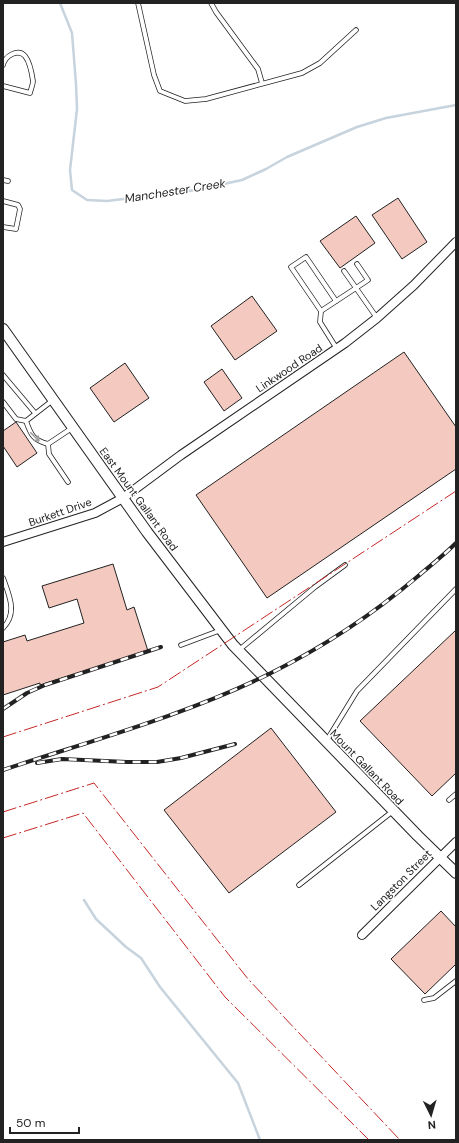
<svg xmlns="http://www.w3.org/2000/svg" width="459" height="1143" viewBox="0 0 459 1143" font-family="'DM Sans',sans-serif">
<rect width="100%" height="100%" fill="#fff"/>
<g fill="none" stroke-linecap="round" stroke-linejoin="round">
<!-- stream -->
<g stroke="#c7d3dd" stroke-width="2.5">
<polyline points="60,3 72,33 76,84 77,109 70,170 72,190 87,200 107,201 196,190 242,180 266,169 287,157 357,127 386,118 456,105"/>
<polyline points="84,900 96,919 126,947 141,958 160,987 238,1083 260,1140"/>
</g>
</g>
<!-- building -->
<g fill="#f3c9c0" stroke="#222">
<polygon points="398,198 427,242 402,259 372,215"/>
<polygon points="356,216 375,243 340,268 320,241"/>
<polygon points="252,296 277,331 235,360 211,326"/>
<polygon points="404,352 456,427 456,469 267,598 196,495"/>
<polygon points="125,363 149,398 114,422 90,388"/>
<polygon points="222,369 242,398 224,411 204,382"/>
<polygon points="16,422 37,453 17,467 3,446 3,431"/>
<polygon points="113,564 127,610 134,607 148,651 40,685 40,683 3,695 3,642 25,635 27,641 84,623 77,599 49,608 42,586"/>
<polygon points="456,630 456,773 432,796 360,721"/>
<polygon points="271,728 336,812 229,893 164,810"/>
<polygon points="441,911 456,927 456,964 425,994 391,959"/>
</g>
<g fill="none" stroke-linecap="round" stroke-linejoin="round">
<!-- service casing -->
<g stroke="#222" stroke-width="5.5">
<g id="service">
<polyline points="138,3 154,75 160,91 185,101 206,99 302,73 320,63 356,30"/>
<polyline points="211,3 216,12 258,69 262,83"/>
<path d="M3,65C5,56 18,48 25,56C29,61 32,74 33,81C33,84 31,89 30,93L3,86"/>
<polyline points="3,180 8,181"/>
<polyline points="3,201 18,205 20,209 16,229 3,227"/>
<polyline points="344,271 356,288 368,280 357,264"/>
<polyline points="321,311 291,267 306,257 336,301"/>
<polyline points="337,349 320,322 321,311 356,288 377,318"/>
<polyline points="3,375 35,413"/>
<path d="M53,400L26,421C31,435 33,440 48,444L72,428"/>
<polyline points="3,402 16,419 26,421"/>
<polyline points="48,444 49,454 68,482"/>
<path d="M3,578C9,595 18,613 3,628"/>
<polyline points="181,645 221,630"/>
<polyline points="239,650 315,587 345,565"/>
<polyline points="327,740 357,691 456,589"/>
<polyline points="449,800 456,794"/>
<polyline points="299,885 393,811"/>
<polyline points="424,1000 434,998 456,981"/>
</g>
</g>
<!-- minor casing -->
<g stroke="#222" stroke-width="10">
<g id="minor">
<polyline points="3,542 95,513 123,498 181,455 345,343 377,318 414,285 456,242"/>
<polyline points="362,935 456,842"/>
</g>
</g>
<!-- tertiary casing -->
<g stroke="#222" stroke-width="12">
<polyline id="tertiary" points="3,329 147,532 233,645 418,836 456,873"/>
</g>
<!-- service -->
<use href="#service" stroke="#fff" stroke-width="4"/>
<!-- minor -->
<use href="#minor" stroke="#fff" stroke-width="8"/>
<!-- tertiary -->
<use href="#tertiary" stroke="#fff" stroke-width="10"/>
<!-- rail casing -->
<g stroke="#222" stroke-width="4">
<g id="rail">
<polyline points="3,709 27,693 45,685 161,647"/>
<polyline points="37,763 62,759 127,762 157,762 181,758 235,744"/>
<path d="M3,770C93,740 186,715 271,673C323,647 372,615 417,577C430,566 444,555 456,543"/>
</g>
</g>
<!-- rail -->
<use href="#rail" stroke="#fff" stroke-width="2.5" stroke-dasharray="8" stroke-linecap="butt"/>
<!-- power -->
<g stroke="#c62828" stroke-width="1" stroke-dasharray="14 3 2 3" stroke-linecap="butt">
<polyline points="3,737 158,687 456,491"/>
<polyline points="3,812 94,783 248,979 400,1140"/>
<polyline points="3,838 83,813 225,997 369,1140"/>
</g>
</g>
<!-- one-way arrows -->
<defs><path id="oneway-shaft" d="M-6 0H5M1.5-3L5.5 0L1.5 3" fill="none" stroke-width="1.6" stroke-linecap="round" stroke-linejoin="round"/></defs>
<use stroke="#9c9c9c" href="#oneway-shaft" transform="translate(35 437) rotate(45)"/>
<g text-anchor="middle" stroke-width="3" stroke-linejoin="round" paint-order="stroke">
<!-- street labels -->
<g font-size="11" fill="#222" stroke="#fff">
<text transform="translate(289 368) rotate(-34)" y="4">Linkwood Road</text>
<text transform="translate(139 499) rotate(54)" y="4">East Mount Gallant Road</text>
<text transform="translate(60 512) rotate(-19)" y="4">Burkett Drive</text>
<text transform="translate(367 767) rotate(46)" y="4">Mount Gallant Road</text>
<text transform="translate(401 880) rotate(-45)" y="4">Langston Street</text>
</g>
<!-- water labels -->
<g font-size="12" font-style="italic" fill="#222" stroke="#fff">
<text transform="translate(175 191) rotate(-9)" y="4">Manchester Creek</text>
</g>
</g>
<!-- border -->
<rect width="459" height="1143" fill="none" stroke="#222222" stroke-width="8"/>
<!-- north arrow -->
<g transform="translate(431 1115) rotate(175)" stroke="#ffffff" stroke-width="3" paint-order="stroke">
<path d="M0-3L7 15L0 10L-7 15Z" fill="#222222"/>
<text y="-6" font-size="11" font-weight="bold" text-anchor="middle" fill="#222222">N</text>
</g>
<!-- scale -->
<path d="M10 1127v6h69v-6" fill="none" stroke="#222222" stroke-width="2"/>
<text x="16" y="1127" font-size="12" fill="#222222" stroke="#ffffff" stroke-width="3" paint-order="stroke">50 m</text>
</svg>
